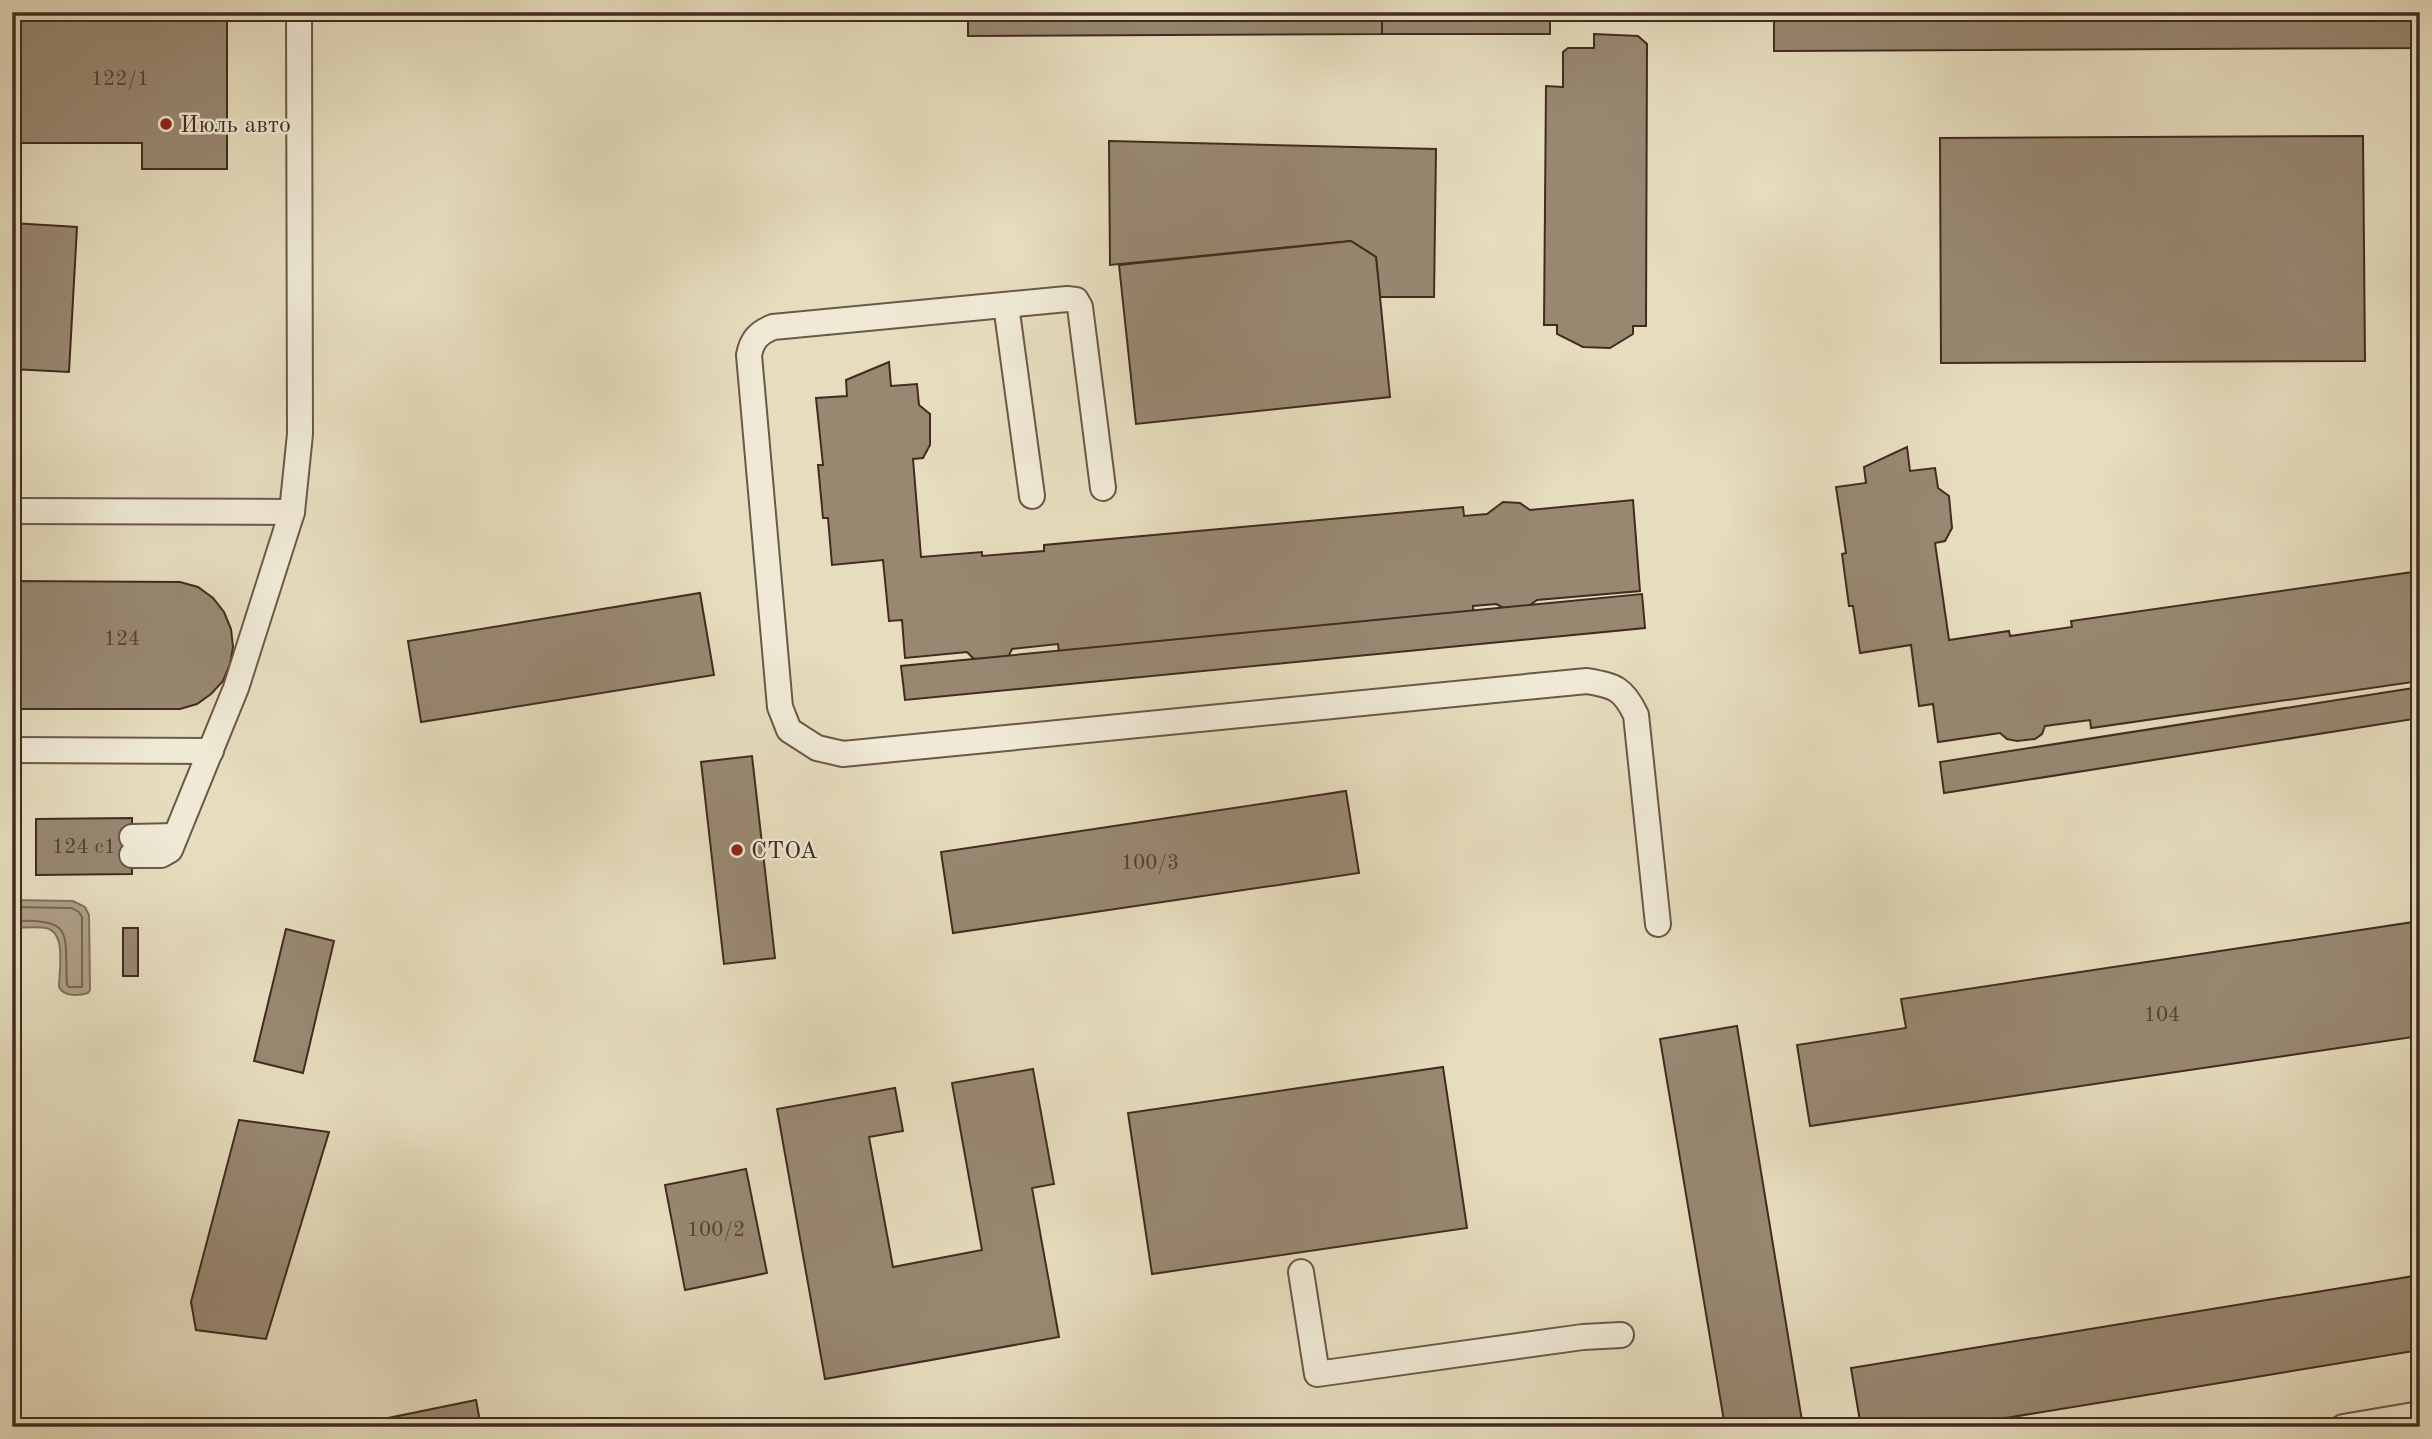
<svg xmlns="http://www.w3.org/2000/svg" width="2432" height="1439" viewBox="0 0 2432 1439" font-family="'Old Standard TT',serif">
<rect width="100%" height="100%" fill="#e6ddbe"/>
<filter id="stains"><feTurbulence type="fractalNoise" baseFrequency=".00286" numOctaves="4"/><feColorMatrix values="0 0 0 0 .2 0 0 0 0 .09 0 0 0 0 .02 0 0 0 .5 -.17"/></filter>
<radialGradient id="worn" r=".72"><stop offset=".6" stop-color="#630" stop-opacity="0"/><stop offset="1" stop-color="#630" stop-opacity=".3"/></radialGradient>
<!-- water -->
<path fill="#afa088" stroke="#84715e" stroke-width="2" d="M12,900L73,901L85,907L89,915L90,990L88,993C79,996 64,997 59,987C59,970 67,933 46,928C35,926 23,928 12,928Z"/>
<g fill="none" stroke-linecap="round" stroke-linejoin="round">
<!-- shore -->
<path stroke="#796654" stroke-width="2" d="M12,907L72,908L79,912L82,917V987H69L67,985C64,932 76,919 12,921"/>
</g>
<!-- building -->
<g fill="#988872" stroke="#432b1f" stroke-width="2">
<polygon points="12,12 227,12 227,169 142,169 142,143 12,143"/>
<polygon points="968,12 1382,12 1382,34 968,36"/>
<rect x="1382" y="12" width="168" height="22"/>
<polygon points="1774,12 2420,12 2420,48 1774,51"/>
<polygon points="1594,34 1638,36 1647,44 1646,326 1633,326 1633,334 1610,348 1583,347 1557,334 1557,325 1544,325 1546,86 1563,87 1563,52 1568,48 1594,48"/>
<polygon points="2363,136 2365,361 1941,363 1940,138"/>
<polygon points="1109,141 1436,149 1434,297 1380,297 1376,257 1351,241 1110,265"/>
<polygon points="12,223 77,227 69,372 12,369"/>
<polygon points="1351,241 1376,257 1390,397 1136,424 1119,265"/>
<polygon points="889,362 891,386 917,384 919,405 930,414 930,445 923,458 913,459 921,557 982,552 982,556 1044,551 1044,545 1463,507 1464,516 1487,514 1503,502 1520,503 1530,510 1633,500 1640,591 1537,600 1525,609 1517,611 1508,610 1496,604 1473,606 1474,615 1059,652 1058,644 1012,649 1009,655 1001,660 984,662 974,659 967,652 905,658 902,620 889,621 883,560 832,565 828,518 823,518 818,465 823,465 816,398 847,396 846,380"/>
<polygon points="1907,447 1910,471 1935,468 1938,488 1949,496 1952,528 1945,541 1935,543 1949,640 2009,631 2010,636 2072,627 2071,621 2420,571 2420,681 2091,728 2090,720 2045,726 2042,734 2035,739 2017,741 2007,739 2000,733 1938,742 1933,704 1919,706 1911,645 1860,653 1853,606 1849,606 1842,554 1846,553 1836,487 1866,483 1864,467"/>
<polygon points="12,581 180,582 198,587 213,598 224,612 231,629 233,647 230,664 223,681 211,694 197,704 180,709 12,709"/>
<polygon points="700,593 714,675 421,722 408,641"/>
<polygon points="1642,594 1645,628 905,700 901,666"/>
<polygon points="2420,687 2420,718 1944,793 1940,762"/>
<polygon points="752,756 775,958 724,964 701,762"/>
<polygon points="1346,791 1359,873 953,933 941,852"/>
<polygon points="132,818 132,874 36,875 36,819"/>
<polygon points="2420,921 2420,1036 1810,1126 1797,1045 1906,1028 1901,999"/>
<rect x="123" y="928" width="15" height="48"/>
<polygon points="286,929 334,941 303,1073 254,1061"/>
<polygon points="1737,1026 1803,1427 1725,1427 1660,1039"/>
<polygon points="1443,1067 1467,1228 1152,1274 1128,1113"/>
<polygon points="1033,1069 1054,1184 1032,1188 1059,1337 825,1379 777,1109 895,1088 903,1131 869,1137 893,1267 982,1250 952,1083"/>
<polygon points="239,1120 329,1132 266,1339 196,1330 191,1302"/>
<polygon points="746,1169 767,1273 685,1290 665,1185"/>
<polygon points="2420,1275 2420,1350 1951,1427 1861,1427 1851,1368"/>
<polygon points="476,1400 481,1427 344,1427"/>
</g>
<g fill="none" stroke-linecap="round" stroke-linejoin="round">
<!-- service casing -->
<g stroke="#6c5847" stroke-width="28">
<g id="service">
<polyline points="1006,305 1032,496"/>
<path d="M1103,488L1080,307L1076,300L1067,299L773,327C758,333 752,340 749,355L780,707L789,730L817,748L843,754L1587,681C1615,686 1623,688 1636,715L1658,924"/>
<polyline points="12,511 292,512"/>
<polyline points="12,750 211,751"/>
<polyline points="132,837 175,836"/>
<polyline points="132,855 161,855 170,850 236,688 292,512 300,434 299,12"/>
<polyline points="1301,1272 1317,1374 1583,1337 1621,1335"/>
<polyline points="2343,1427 2420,1414"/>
</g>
</g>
<!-- service -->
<use href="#service" stroke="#efe9d5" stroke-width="24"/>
</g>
<!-- markers -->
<g fill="#8f2418" stroke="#efe9d5" stroke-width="2.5">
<circle cx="166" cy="124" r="7"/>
<circle cx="737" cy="850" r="7"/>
</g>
<g text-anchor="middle" stroke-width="5" stroke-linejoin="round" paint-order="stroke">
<!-- number labels -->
<g font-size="21" fill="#584234">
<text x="120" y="85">122/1</text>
<text x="122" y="645">124</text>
<text x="84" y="853">124 с1</text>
<text x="1150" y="869">100/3</text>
<text x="2162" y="1021">104</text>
<text x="716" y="1236">100/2</text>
</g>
<!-- poi labels -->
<g font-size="24" fill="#432b1f" stroke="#efe9d5" text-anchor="start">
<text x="180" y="132">Июль авто</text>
<text x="751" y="858">СТОА</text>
</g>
</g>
<!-- margin -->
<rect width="2432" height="1439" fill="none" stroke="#e6ddbe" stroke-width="42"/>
<rect x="14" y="14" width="2404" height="1411" fill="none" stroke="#432b1f" stroke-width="3.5"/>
<rect x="21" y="21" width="2390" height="1397" fill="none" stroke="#432b1f" stroke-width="2"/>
<rect width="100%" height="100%" filter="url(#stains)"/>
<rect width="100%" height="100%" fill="url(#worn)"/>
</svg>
